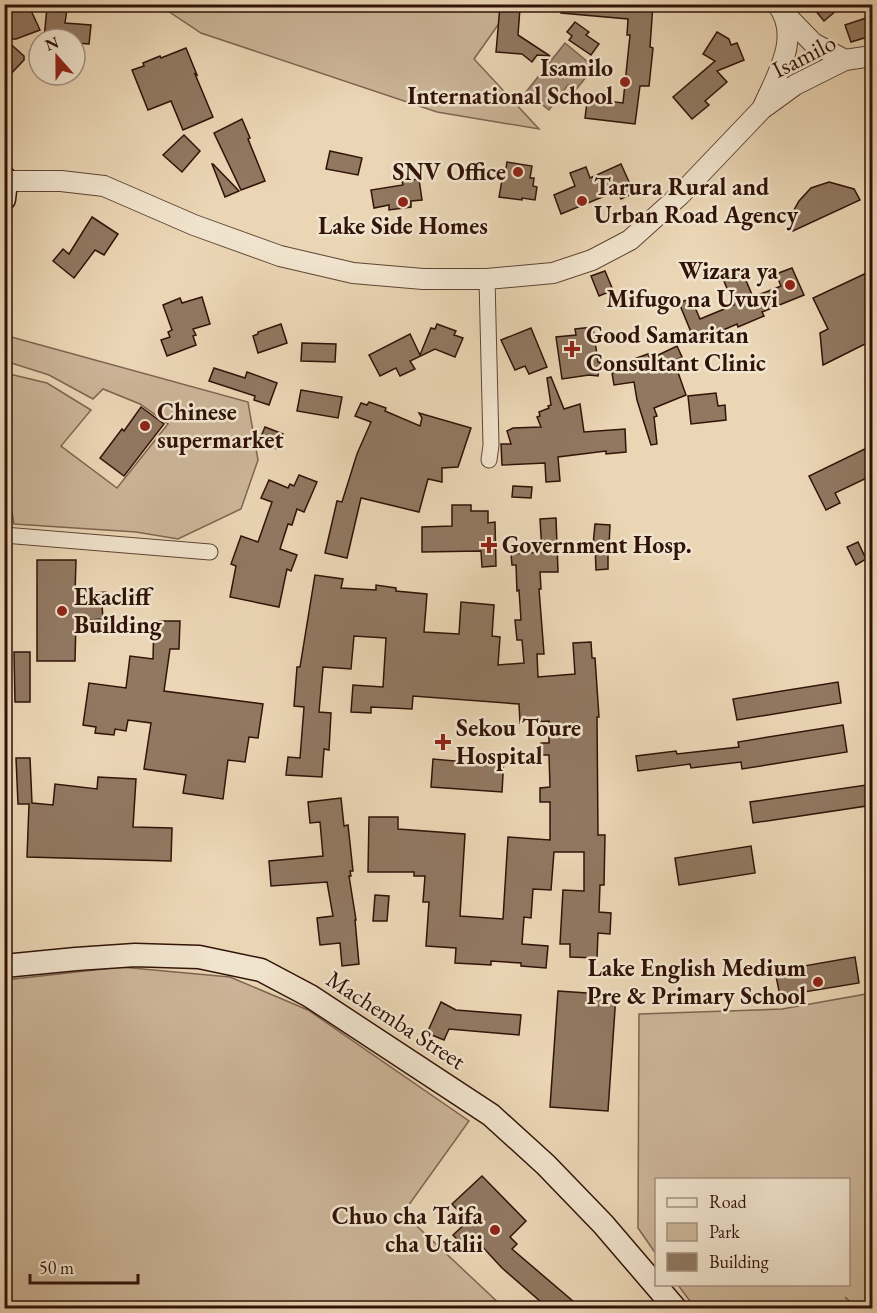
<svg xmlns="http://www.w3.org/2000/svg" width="877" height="1313" viewBox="0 0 877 1313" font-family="'EB Garamond',serif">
<rect width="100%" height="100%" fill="#ead5b4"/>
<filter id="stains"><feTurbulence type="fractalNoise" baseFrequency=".00333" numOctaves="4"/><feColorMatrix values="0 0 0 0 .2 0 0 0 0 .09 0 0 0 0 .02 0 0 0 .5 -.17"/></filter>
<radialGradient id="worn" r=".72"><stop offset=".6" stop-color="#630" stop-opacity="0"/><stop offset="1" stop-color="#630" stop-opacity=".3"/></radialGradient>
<!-- green -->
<g fill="#cbb497" stroke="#7e6450" stroke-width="1.5">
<polygon points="159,5 512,5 474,59 539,129 437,112 201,33"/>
<polygon points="4,335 248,402 258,460 241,509 178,539 136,532 14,524 5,472 5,373 47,383 91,410 61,446 117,488 168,424 140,404 103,389 93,399 49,375 5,361"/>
<polygon points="121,967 230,977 308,1010 469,1121 403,1213 504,1308 5,1308 5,980"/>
<polygon points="872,993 872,1308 857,1308 845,1297 855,1308 695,1308 678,1285 848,1284 848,1180 656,1180 656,1254 638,1228 639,1014 782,1009"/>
</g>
<!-- water -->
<polygon fill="#ab937a" stroke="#7a604c" stroke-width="1.5" points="565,43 594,67 575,91 568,85 549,110 526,92"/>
<!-- building -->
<g fill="#917861" stroke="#311308" stroke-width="1.5">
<polygon points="4,4 28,4 40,30 16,39 5,39 24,56 24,60 4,81"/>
<polygon points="561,4 653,4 650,47 653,48 649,86 640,86 635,124 585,118 587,102 599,104 599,100 623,103 630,35 627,35 628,19 561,13"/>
<polygon points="810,4 844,4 824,21"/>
<polygon points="500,6 520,8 518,35 550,56 537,55 532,62 522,54 496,52"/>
<polygon points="47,7 67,9 65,23 91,25 89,44 75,43 75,39 44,39"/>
<polygon points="866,18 871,36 851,42 845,25"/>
<polygon points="575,22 589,32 586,35 599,44 591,55 569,40 572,36 567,32"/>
<polygon points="717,32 729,39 731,45 737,43 744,60 717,71 727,82 705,101 709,105 692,119 673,97 715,61 703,54"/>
<polygon points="186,48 197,75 195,74 213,117 183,130 171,101 148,110 132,70 144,66 143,63 160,56 161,58"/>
<polygon points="242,119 250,138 248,139 265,181 241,190 214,133"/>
<polygon points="184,135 200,151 182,172 163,155"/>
<polygon points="330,151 362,158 358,175 326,169"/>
<polygon points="507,162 532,166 530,178 534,178 533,186 537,187 535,200 522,198 522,200 499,197 502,180 504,181"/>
<polygon points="212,164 213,164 239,191 225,197"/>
<polygon points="621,164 634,193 621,199 617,191 561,214 554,195 575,186 570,173 586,167 590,178"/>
<polygon points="419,179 422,200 411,201 411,207 389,210 389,205 374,208 371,190 403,185 402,181"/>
<polygon points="829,182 854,189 860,200 793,231 790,217 799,201 811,188"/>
<polygon points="92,217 118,234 104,255 95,250 74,278 53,261 63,249 69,254"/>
<polygon points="792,268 804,295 762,312 764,316 738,327 737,324 707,337 708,340 696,344 679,303 691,298 700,319 734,305 723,279 742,271 753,297 781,286 776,274"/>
<polygon points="873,270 873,340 823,365 820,333 828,329 813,298"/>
<polygon points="605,271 613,290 599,296 591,276"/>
<polygon points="202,297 210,324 193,329 196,335 193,336 196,345 167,356 161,340 170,337 168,332 172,330 163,305 180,298 182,303"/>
<polygon points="281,324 287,343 258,353 253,336 258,334 258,332"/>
<polygon points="437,324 456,331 454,335 463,338 455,357 435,349 410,361 415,369 400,376 396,368 380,376 369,355 410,334 420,355 431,328 435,329"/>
<polygon points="593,327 598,362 600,362 598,376 589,375 562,379 556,337 576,335 575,329"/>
<polygon points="531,328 547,367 529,374 525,366 515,370 501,340"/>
<polygon points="302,343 336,344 335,362 301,361"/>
<polygon points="677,346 682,357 674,361 686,395 654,408 657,416 654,417 657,444 651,445 637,400 634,382 614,385 612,373 626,371 637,366 634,359 648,354 650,359"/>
<polygon points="214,368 245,378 247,372 277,383 269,405 254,400 255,396 209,381"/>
<polygon points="551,377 564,409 580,404 584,432 625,429 626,452 606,454 606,451 558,457 560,481 546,482 545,463 502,465 501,444 511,444 507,431 513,428 541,427 537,417 540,416 539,412 549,408 548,406 551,405 547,378"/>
<polygon points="301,390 342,397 338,418 297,411"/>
<polygon points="716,393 718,406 725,405 726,420 691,424 688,396"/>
<polygon points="369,402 386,408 385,411 420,426 422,418 419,413 471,428 458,467 442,468 442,482 428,479 419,512 361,498 347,558 325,553 337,501 342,502 357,454 371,422 355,416 361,403 367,405"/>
<polygon points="141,407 164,424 124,476 100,458 122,429 124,431"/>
<polygon points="265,427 283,434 277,449 259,441"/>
<polygon points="873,445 873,475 835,493 840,503 826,510 809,476"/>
<polygon points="299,475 317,482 304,512 297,509 292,525 288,524 280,549 297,555 291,571 287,569 279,607 230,597 236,566 231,564 241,536 258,542 272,502 261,498 269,480 288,488 290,484 294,486"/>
<polygon points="513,486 532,487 531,498 512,497"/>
<polygon points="452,505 471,505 471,511 488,511 488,523 495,522 496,566 482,567 481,551 422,552 422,527 452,526"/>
<polygon points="556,518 558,572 540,572 541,589 539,589 544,654 537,654 538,677 575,674 573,643 591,642 592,658 595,658 599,717 597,717 598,835 605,835 604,885 600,885 599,912 611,913 610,934 598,933 597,958 570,957 570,944 560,944 563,890 584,891 584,852 554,852 551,890 533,889 531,918 524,917 522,944 548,946 546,968 521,966 521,963 491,961 491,965 455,963 456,948 426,946 429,902 423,902 425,876 414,876 414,872 368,872 369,817 398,817 398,829 465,834 460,916 503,919 508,837 550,840 550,802 540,802 540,788 550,787 549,755 541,755 541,743 549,743 549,721 520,723 519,704 413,696 412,709 371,707 371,713 351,712 353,685 383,687 386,638 354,636 351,669 323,667 319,712 331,713 329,750 324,749 322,777 286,775 288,757 300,758 304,707 294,706 297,667 300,667 315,575 343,579 341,588 376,590 376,585 396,588 396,591 427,594 424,632 459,634 461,602 494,605 492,636 500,637 498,665 524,663 522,640 517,640 515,620 521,620 519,590 517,591 516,565 512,565 511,554 542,552 540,519"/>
<polygon points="595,524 610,525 609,546 608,545 608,569 596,570 595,545 593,545"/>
<polygon points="858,542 866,559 856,565 847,547"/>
<polygon points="37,560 76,560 75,594 106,592 107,605 102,605 103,619 76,621 75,661 37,661"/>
<polygon points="154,621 180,621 179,649 170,649 164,691 263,704 258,738 249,737 245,762 228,760 223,799 183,793 186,775 144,769 151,723 128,720 126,731 115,729 114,735 95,733 96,727 83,725 89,683 126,688 130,656 153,659"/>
<polygon points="14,652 30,652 30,702 15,702"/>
<polygon points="838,682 841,703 737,720 733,699"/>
<polygon points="843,725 847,752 742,769 741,762 691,768 690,764 638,771 636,756 676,751 677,754 739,747 738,742"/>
<polygon points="478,755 504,757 502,792 431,787 433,759 477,763"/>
<polygon points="16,758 30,758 32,803 53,805 55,784 97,789 98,777 136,779 133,827 172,828 171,861 27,857 29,804 18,804"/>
<polygon points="873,784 873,805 753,823 750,802"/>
<polygon points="341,798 344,826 348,825 353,871 350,871 351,876 349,876 356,920 355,920 359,964 342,966 340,943 320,945 317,918 333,916 327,882 271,886 269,861 323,856 320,822 310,823 308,802"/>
<polygon points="751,846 755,873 679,885 675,858"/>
<polygon points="375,895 389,896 387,921 373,921"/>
<polygon points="855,957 859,983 780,996 775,971"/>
<polygon points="558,991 616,995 608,1111 550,1107"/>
<polygon points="441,1002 456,1010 521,1015 519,1035 449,1029 444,1040 427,1033"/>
<polygon points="482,1176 526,1221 510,1237 517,1244 512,1249 581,1308 548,1308 502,1268 478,1242 468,1251 453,1235 468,1221 452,1204"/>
</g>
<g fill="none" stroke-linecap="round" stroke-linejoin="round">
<!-- minor casing -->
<g stroke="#5f4433" stroke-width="17">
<g id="minor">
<polyline points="487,279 491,445 489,460"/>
<polyline points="4,535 210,552"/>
</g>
</g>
<!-- tertiary casing -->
<g stroke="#5f4433" stroke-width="22">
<g id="tertiary">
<polyline points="784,13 813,43 845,60"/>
<path d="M763,107C777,75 802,36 777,4"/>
<polyline points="6,181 61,181 104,186 194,225 280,256 353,273 423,279 487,279 553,273 592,260 630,240 680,195 762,109 795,85 845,60 872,56"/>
</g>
</g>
<!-- secondary casing -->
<g stroke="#311308" stroke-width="25">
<g id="secondary">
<polyline points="4,177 6,181 4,199"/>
<polyline points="4,966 76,959 135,955 199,957 261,970 310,996 491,1115 546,1165 603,1224 675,1308"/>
</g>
</g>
<!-- minor -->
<use href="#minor" stroke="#f1e4ce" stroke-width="15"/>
<!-- tertiary -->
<use href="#tertiary" stroke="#f1e4ce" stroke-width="20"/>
<!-- secondary -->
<use href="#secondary" stroke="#f1e4ce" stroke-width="22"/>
</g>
<!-- markers -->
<g fill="#8f2418" stroke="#f1e4ce" stroke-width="2">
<circle cx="625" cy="82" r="6"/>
<circle cx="518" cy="172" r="6"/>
<circle cx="582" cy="201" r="6"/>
<circle cx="403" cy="202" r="6"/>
<circle cx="790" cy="285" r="6"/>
<path d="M569 340h6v6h6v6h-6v6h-6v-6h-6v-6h6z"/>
<circle cx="145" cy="426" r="6"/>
<path d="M486 536h6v6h6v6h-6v6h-6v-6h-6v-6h6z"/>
<circle cx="62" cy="611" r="6"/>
<path d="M440 733h6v6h6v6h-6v6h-6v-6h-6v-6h6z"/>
<circle cx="818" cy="982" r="6"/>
<circle cx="495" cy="1230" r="6"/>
</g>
<g text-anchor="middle" stroke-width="5" stroke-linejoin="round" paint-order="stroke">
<!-- street labels -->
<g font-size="24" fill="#311308" stroke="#f1e4ce">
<text transform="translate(804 56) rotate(-27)" y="8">Isamilo</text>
<text transform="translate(396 1020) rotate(33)" y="8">Machemba Street</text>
</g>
<!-- poi labels -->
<g font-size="24" font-weight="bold" fill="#311308" stroke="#f1e4ce" text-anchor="start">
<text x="613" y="76" text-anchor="end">Isamilo<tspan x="613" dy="28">International School</tspan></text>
<text x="506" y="180" text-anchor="end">SNV Office</text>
<text x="594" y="195">Tarura Rural and<tspan x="594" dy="28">Urban Road Agency</tspan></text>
<text x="403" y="234" text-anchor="middle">Lake Side Homes</text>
<text x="778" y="279" text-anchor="end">Wizara ya<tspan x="778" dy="28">Mifugo na Uvuvi</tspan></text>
<text x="586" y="343">Good Samaritan<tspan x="586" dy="28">Consultant Clinic</tspan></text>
<text x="157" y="420">Chinese<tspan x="157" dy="28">supermarket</tspan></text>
<text x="502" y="553">Government Hosp.</text>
<text x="74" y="605">Ekacliff<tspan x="74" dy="28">Building</tspan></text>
<text x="456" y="736">Sekou Toure<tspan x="456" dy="28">Hospital</tspan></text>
<text x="806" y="976" text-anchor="end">Lake English Medium<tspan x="806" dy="28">Pre &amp; Primary School</tspan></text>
<text x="483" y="1224" text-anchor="end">Chuo cha Taifa<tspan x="483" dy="28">cha Utalii</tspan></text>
</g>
</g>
<!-- margin -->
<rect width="877" height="1313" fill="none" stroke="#ead5b4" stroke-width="24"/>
<rect x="6" y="6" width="865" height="1301" fill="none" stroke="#311308" stroke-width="3"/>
<rect x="12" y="12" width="853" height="1289" fill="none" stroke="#311308" stroke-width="1.5"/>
<!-- legend -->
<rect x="655" y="1178" width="195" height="108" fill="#f1e4ce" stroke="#a4907f" stroke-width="1.5"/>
<rect x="667" y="1198" width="30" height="9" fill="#f1e4ce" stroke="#a4907f" stroke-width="1.5"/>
<text x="709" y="1208" font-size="18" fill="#311308">Road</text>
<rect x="667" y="1223" width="30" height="18" fill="#cbb497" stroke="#a4907f" stroke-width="1.5"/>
<text x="709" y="1238" font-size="18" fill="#311308">Park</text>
<rect x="667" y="1253" width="30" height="18" fill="#917861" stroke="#a4907f" stroke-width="1.5"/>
<text x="709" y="1268" font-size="18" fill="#311308">Building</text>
<!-- north arrow -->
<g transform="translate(57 57) rotate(339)"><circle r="28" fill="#f1e4ce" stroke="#a4907f" stroke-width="1.5"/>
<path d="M0-4.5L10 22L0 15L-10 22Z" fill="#8f2418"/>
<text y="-9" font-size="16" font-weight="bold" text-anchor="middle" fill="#311308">N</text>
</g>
<!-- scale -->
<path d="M30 1274v9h108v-9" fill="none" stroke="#311308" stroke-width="3"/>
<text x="39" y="1274" font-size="18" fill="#311308" stroke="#f1e4ce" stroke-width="4.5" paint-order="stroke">50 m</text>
<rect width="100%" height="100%" filter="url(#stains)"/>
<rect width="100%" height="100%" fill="url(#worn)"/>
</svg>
